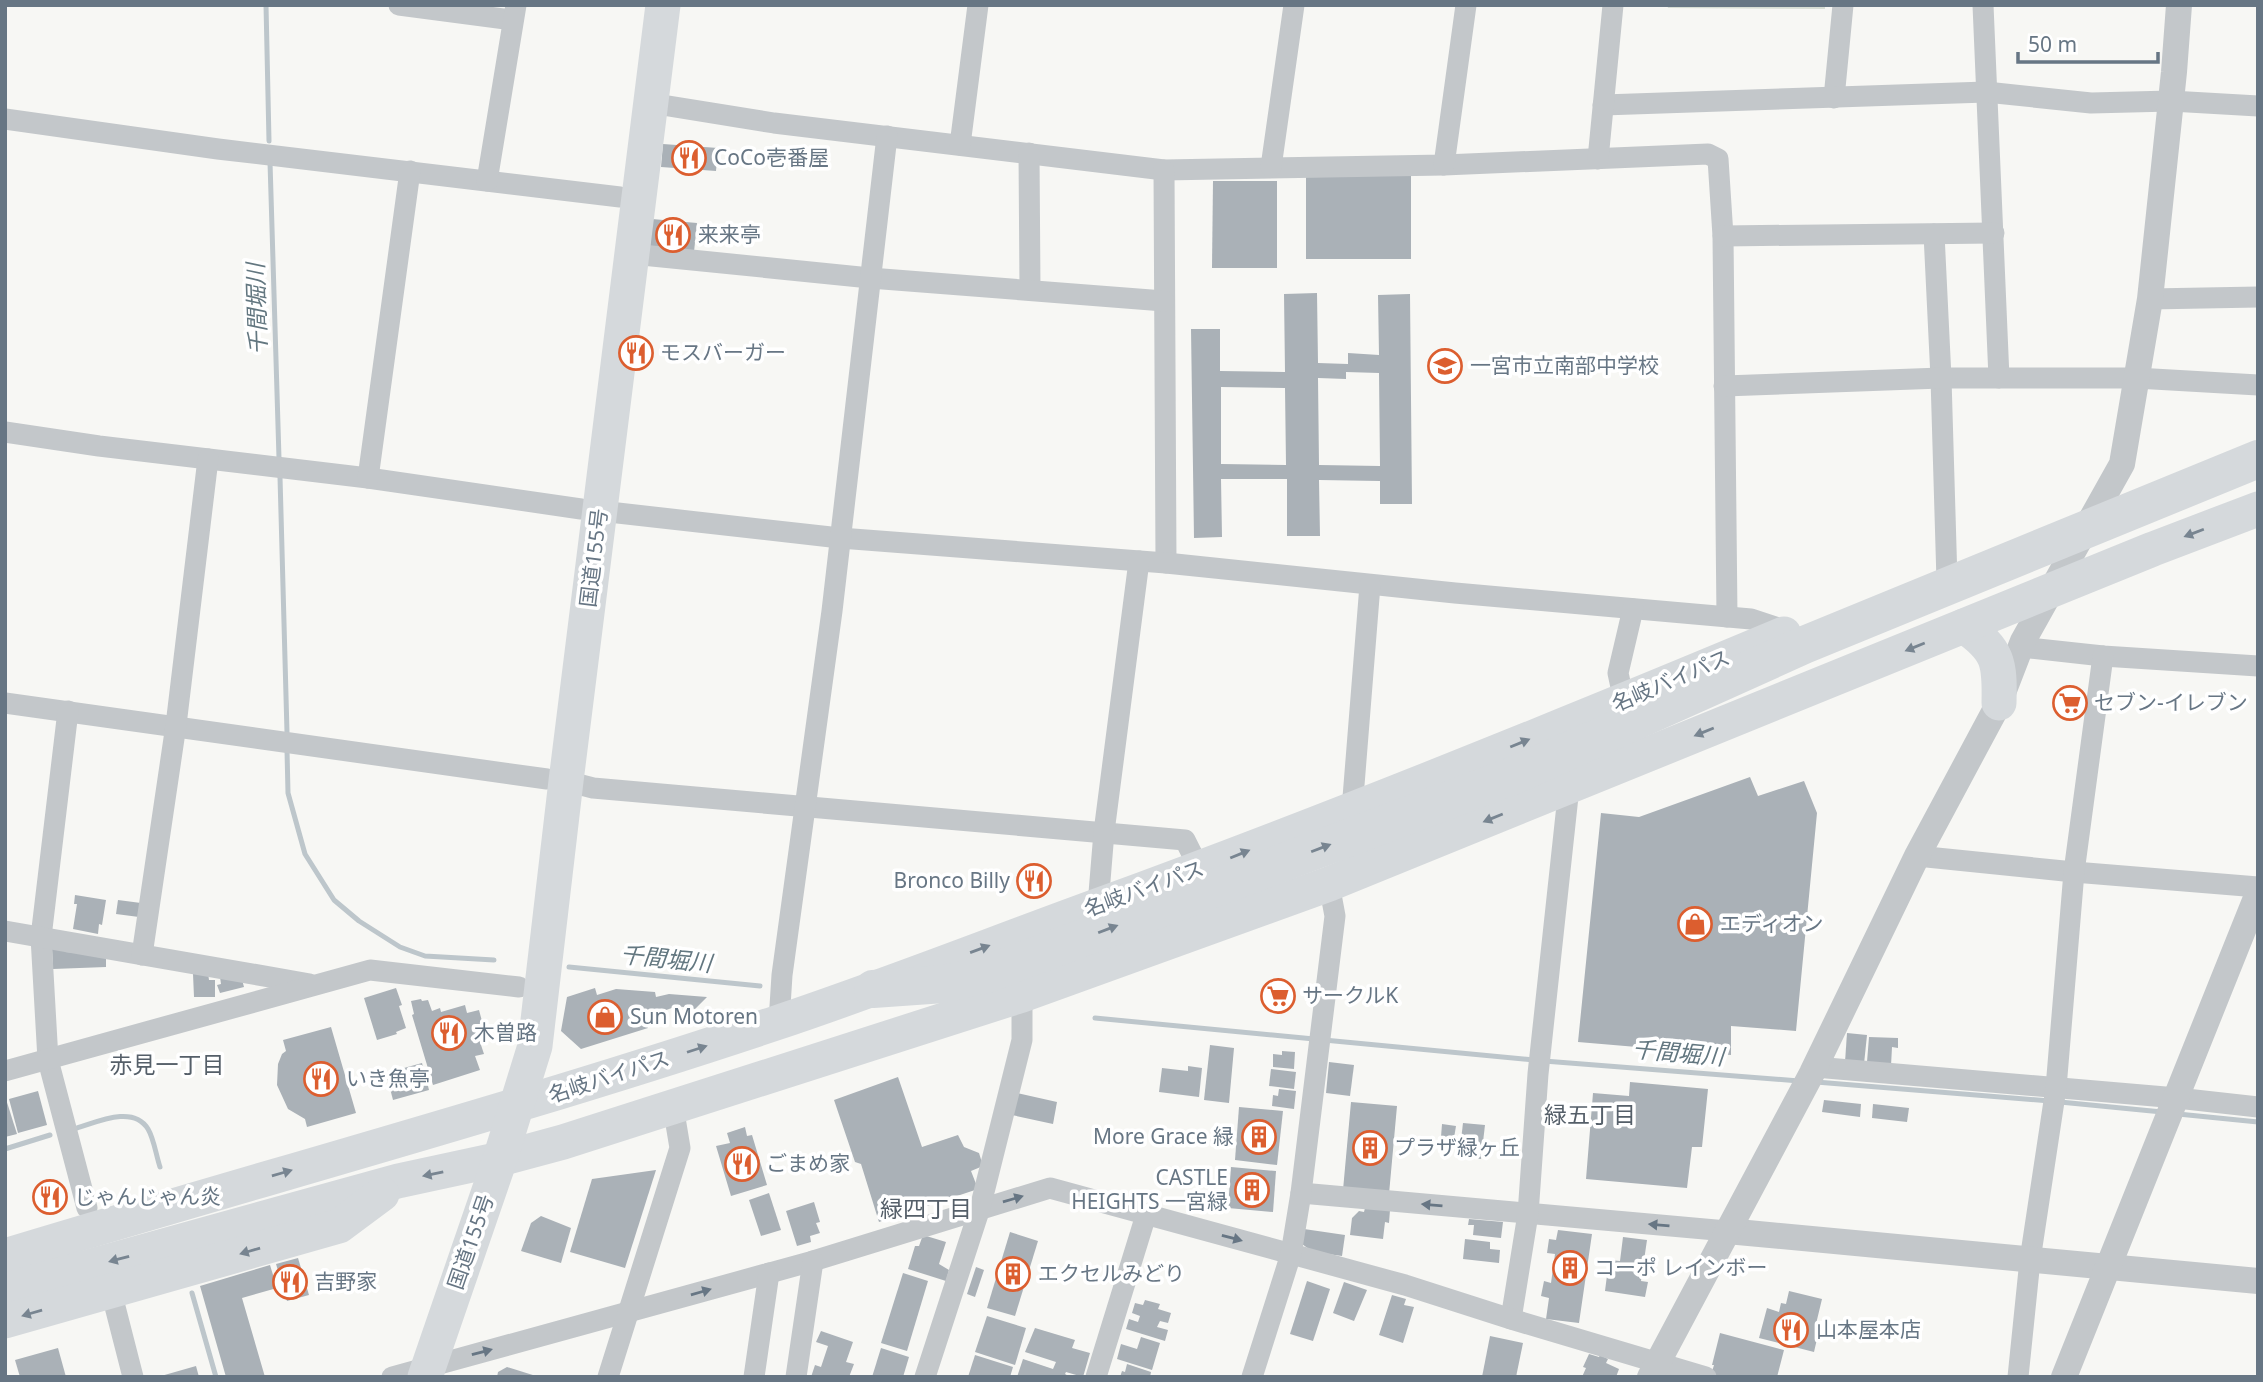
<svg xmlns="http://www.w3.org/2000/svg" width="2263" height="1382" viewBox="0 0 2263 1382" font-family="'Noto Sans','Noto Sans JP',sans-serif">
<rect width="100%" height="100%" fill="#f7f7f4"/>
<!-- green -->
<polygon fill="#d8ded5" points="1667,5 1825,5 1825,9 1668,8"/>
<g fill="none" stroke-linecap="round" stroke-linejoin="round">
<!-- stream -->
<g stroke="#bdc6cb" stroke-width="5">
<polyline points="266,5 269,141"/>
<polyline points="270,162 279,458"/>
<polyline points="280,477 287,732"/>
<polyline points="287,750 288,793 305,854 334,900 359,921 400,947 425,956 494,960"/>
<polyline points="569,967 760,986"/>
<polyline points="1095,1018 1314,1039"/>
<polyline points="1324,1040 1534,1060"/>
<polyline points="1544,1061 1799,1081"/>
<polyline points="1816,1082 2050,1101"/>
<polyline points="2060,1102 2162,1112"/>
<polyline points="2178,1114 2258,1122"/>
<path d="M74,1129C95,1123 133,1104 148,1129C154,1139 156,1155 160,1167"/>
<polyline points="5,1149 50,1135"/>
<polyline points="192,1293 216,1377"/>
</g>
</g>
<!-- building -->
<g fill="#aab1b7" fill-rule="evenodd">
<polygon points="663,144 718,148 716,171 661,167"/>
<rect x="1306" y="172" width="105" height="87"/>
<polygon points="1213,181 1277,181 1277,268 1212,268"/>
<polygon points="652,219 697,223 694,252 650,247"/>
<path d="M1317,293L1318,363L1348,364V353L1379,355L1378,295L1410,294L1412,504H1380V481L1319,480L1320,536H1287V479H1221L1222,537L1194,538L1191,329H1220V371L1285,372L1284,294ZM1346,372L1379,373L1380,466L1319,465L1318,378L1346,379ZM1221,387L1285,388L1286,465L1221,464Z"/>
<polygon points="1750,777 1758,796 1804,781 1817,813 1796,1031 1731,1026 1731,1055 1578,1042 1601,813 1639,817"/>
<polygon points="75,895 106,900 102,925 99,924 98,934 73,929 77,904 74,904"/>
<polygon points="118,900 141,903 139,917 116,914"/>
<polygon points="64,947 65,952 106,954 106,967 53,969 52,948"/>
<polygon points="208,973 209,980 215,980 215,997 194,997 193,974"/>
<polygon points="241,976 244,987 220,993 217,985 221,984 220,977"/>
<polygon points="396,988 402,1005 399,1006 406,1028 396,1032 397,1034 377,1040 364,998"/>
<polygon points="595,988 597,995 616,989 655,992 656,997 669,994 707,997 695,1009 677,1006 645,1018 648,1028 581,1049 561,1031 567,997"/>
<polygon points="421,999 422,1001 428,1000 432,1011 440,1008 441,1012 465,1005 467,1013 479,1010 486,1036 479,1039 484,1054 475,1056 480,1070 433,1085 412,1015 414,1014 411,1001"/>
<polygon points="331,1027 356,1113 307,1127 305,1119 288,1109 277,1085 278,1064 282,1054 286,1051 283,1040"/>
<polygon points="1847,1033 1867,1035 1864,1064 1845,1062"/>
<polygon points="1869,1037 1898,1038 1898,1048 1892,1047 1891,1066 1867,1062"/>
<polygon points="1210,1045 1234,1048 1229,1103 1204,1100"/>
<polygon points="1282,1051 1295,1052 1294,1069 1273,1067 1273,1054 1282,1055"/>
<polygon points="1329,1062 1354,1065 1350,1096 1326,1093"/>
<polygon points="422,1063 429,1090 393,1100 386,1073"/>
<polygon points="1188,1066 1202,1068 1199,1097 1159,1092 1162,1068 1188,1071"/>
<polygon points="1271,1069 1296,1072 1294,1089 1269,1086"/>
<polygon points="898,1077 922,1147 958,1135 964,1147 979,1153 983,1166 971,1171 978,1189 879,1222 861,1164 855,1162 834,1100"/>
<polygon points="1630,1082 1708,1089 1702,1147 1692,1147 1687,1188 1586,1179 1593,1093 1629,1096"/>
<polygon points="1279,1089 1296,1091 1294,1109 1272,1106 1273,1095 1278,1096"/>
<polygon points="38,1091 47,1125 18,1133 9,1099"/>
<polygon points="1017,1093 1057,1102 1053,1124 1012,1115"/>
<polygon points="5,1096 17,1134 5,1137"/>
<polygon points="1824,1100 1861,1104 1860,1117 1822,1112"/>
<polygon points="1351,1102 1397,1106 1389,1194 1343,1190"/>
<polygon points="1873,1104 1909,1108 1907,1122 1872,1118"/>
<polygon points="1239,1107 1283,1111 1277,1165 1235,1160"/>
<polygon points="1463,1123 1485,1125 1481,1159 1459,1157"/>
<polygon points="1442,1124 1456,1126 1454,1138 1441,1137"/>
<polygon points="745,1127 747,1136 752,1135 767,1185 731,1196 716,1146 730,1143 727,1133"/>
<polygon points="1231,1167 1276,1171 1273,1212 1228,1208"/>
<polygon points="656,1170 625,1268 570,1252 592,1179"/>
<polygon points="769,1193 781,1230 761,1236 749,1200"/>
<polygon points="814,1202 820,1222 816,1223 820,1233 810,1236 811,1242 797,1246 786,1211"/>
<polygon points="1365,1208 1390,1210 1389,1223 1385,1222 1383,1239 1350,1235 1352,1218 1359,1211 1364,1212"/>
<polygon points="541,1216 571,1228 561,1263 521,1251 531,1223"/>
<polygon points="1469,1219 1503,1222 1501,1238 1473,1235 1474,1225 1468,1225"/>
<polygon points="1304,1229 1345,1235 1342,1256 1313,1252 1302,1244"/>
<polygon points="1558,1230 1592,1234 1579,1323 1546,1319 1549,1298 1541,1296 1544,1281 1551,1283 1555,1254 1547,1253 1549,1239 1556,1240"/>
<polygon points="1010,1232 1038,1241 1015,1316 987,1308"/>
<polygon points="923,1235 946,1242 939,1264 949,1270 946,1281 908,1269 915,1246 919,1246"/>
<polygon points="1623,1237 1647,1240 1641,1281 1648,1282 1645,1297 1605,1291 1609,1260 1620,1261"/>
<polygon points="1465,1239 1490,1242 1490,1249 1500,1250 1499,1263 1463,1259"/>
<polygon points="298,1258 309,1295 287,1301 276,1264"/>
<polygon points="270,1265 277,1288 242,1298 265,1377 226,1377 200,1286"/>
<polygon points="976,1267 984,1270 975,1297 967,1294"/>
<polygon points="903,1273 928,1281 907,1351 881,1343"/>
<polygon points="1307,1281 1330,1289 1313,1341 1290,1334"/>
<polygon points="1344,1282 1367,1290 1354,1321 1333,1313"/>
<polygon points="1789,1291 1822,1299 1816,1324 1820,1326 1814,1352 1759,1338 1767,1308 1779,1312 1781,1303 1786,1304"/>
<polygon points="1392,1295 1406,1299 1404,1305 1414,1307 1403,1343 1379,1335"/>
<polygon points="1145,1300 1160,1304 1158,1309 1171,1313 1168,1323 1160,1321 1157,1327 1168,1330 1165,1341 1126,1329 1129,1319 1138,1322 1140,1316 1132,1313 1135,1303 1143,1305"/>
<polygon points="987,1316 1026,1328 1015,1365 975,1352"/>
<polygon points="1035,1328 1075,1340 1072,1348 1090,1353 1083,1377 1066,1372 1065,1374 1070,1377 1017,1377 1023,1359 1053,1369 1056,1362 1025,1352"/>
<polygon points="821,1331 853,1342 846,1362 854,1364 849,1377 811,1377 815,1365 821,1367 828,1346 816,1342"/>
<polygon points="1720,1333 1784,1350 1777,1377 1711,1375 1714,1365 1712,1365"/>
<polygon points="1490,1336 1523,1343 1516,1377 1482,1377"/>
<polygon points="1141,1337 1160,1343 1152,1370 1117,1359 1121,1344 1137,1349"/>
<polygon points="58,1348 66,1377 20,1377 15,1360"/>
<polygon points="881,1348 909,1357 903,1377 872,1377"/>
<polygon points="1589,1354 1599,1357 1600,1355 1608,1359 1606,1363 1619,1369 1616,1377 1582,1377 1586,1368 1583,1367"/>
<polygon points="975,1355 1013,1367 1010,1377 968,1377"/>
<polygon points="1127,1364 1151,1372 1150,1377 1120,1377 1122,1371 1125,1372"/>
<polygon points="196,1366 199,1377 161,1377 161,1376"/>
<polygon points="507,1367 536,1376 535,1377 497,1377 498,1372"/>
</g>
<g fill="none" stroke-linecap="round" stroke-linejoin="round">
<!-- minor -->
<g stroke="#c3c7ca" stroke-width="21">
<polyline points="399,5 512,20"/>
<polyline points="1983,5 1999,378"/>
<polyline points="1834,98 1843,5"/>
<polyline points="650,103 774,123 1164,170 1444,165 1708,154 1718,159 1723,236 1727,617"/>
<polyline points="1603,105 1986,92 2091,103 2171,101 2258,106"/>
<polyline points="5,119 218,149 620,197"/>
<polyline points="960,145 978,5"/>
<polyline points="1029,153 1030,290"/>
<polyline points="1598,159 1613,5"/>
<polyline points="1444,165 1466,5"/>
<polyline points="1271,167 1294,5"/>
<polyline points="1164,170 1166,563"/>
<polyline points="487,181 516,5"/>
<polyline points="1934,234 1941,378 1947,581"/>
<polyline points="1723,236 1994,233"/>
<polyline points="632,254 870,278 1164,301"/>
<polyline points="2150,299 2258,297"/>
<polyline points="1724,386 1941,378 2136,378 2258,385"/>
<polyline points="5,432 99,446 368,478 581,509"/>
<polyline points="368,478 410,171"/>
<polyline points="600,511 840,538 1166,563 1455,593 1751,619 1790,632"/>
<polyline points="2021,647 2103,656 2258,666"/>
<polyline points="1624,701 1618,673 1633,609"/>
<polyline points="5,703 547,779"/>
<polyline points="68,711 41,937 48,1060 87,1208"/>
<polyline points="566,781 593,788 1185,840 1200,870"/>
<polyline points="1352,810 1370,585"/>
<polyline points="1917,856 2074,872 2258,887"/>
<polyline points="1098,905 1104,832 1139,561"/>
<polyline points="5,931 310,984"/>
<polyline points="142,955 176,725 208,459"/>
<polyline points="779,1022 782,975 832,611 887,136"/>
<polyline points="1815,1067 2177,1098 2258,1107"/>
<polyline points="5,1071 370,970 519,987"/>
<polyline points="1301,1193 1727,1231"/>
<polyline points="111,1291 133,1377"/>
<polyline points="1511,1319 1528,1214 1538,1074 1569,787"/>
<polyline points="392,1377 813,1261 1050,1188 1405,1285 1511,1319 1706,1377"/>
<polyline points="608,1377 680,1148 673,1106"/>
<polyline points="754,1377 769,1273"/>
<polyline points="796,1377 813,1261"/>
<polyline points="925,1377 980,1208 1022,1040 1022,995"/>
<polyline points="1096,1377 1146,1215"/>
<polyline points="1252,1377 1291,1254 1301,1193 1335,916 1329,884"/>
<polyline points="2018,1377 2030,1260 2056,1088 2074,872 2103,656"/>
</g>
<!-- tertiary -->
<g stroke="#c3c7ca" stroke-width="26">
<polyline points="1727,1231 2258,1281"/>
<polyline points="1650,1377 1812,1073 1917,856 1999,703 2023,641 2122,464 2150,299 2174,72 2179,5"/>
<polyline points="2064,1377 2258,893"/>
</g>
<!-- trunk -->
<g stroke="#d5d9dc" stroke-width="35">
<path d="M1964,626C1999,650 2000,663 1999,703"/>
<path d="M5,1256C262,1178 522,1108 776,1023C884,987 990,945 1097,906C1328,822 1557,729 1784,634"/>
<polyline points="5,1290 398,1181 500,1159 563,1142 1022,995 1329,884 2153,549 2258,509"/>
<polyline points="5,1321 339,1226 382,1194"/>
<polyline points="425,1377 500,1159 535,1046 566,781 663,5"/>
</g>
<!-- motorway -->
<polyline stroke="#d5d9dc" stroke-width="38" points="873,989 944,984 987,974 1515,775 1804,645 2258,459"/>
</g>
<!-- one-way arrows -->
<defs><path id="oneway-solid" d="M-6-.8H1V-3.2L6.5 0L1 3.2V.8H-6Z" transform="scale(1.75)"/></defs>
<g fill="#788591">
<use href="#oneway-solid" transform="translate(2194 533) rotate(159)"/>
<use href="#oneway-solid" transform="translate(1915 647) rotate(158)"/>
<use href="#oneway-solid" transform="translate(1704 732) rotate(158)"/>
<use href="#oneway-solid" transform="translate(1520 743) rotate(-22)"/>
<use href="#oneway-solid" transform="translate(1493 818) rotate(158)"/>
<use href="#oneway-solid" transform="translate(1321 848) rotate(-21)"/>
<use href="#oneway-solid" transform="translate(1240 854) rotate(-22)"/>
<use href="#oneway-solid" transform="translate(1108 929) rotate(-21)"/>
<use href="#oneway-solid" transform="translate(980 949) rotate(-20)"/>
<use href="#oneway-solid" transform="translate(697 1049) rotate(-18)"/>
<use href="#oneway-solid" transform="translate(282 1173) rotate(-16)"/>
<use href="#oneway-solid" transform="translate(433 1174) rotate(168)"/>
<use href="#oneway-solid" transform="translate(250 1251) rotate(164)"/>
<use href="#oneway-solid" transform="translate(119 1259) rotate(165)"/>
<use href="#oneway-solid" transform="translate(32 1313) rotate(164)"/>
</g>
<g fill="#677684">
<use href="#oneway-solid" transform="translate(1013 1199) rotate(-16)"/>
<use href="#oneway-solid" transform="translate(1432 1205) rotate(-175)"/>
<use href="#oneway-solid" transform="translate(1659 1225) rotate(-175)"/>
<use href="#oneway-solid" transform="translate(1232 1238) rotate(15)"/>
<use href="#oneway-solid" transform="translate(701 1292) rotate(-16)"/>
<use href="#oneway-solid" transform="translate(482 1352) rotate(-15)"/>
</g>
<!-- icons -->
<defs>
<g id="restaurant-ring" transform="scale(1.75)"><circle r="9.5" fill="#fff" stroke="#dc5e2f" stroke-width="1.5"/><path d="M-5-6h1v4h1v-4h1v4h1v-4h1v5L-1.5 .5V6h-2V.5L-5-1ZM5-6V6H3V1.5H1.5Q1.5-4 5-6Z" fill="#dc5e2f"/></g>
<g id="school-ring" transform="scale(1.75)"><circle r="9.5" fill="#fff" stroke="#dc5e2f" stroke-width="1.5"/><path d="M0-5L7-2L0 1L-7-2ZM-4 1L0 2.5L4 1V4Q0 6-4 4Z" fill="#dc5e2f"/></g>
<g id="supermarket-ring" transform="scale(1.75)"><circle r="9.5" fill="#fff" stroke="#dc5e2f" stroke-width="1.5"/><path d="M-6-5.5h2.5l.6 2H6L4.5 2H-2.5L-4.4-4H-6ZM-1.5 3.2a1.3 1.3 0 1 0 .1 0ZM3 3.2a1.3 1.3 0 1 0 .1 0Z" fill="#dc5e2f"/></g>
<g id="shop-ring" transform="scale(1.75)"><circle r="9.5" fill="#fff" stroke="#dc5e2f" stroke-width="1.5"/><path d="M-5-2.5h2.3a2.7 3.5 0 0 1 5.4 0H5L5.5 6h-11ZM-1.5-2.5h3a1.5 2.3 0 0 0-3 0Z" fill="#dc5e2f"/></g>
<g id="building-ring" transform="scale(1.75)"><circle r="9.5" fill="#fff" stroke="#dc5e2f" stroke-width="1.5"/><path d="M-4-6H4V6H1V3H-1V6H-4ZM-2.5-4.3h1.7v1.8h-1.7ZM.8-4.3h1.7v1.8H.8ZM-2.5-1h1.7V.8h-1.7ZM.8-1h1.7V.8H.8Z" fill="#dc5e2f"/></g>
</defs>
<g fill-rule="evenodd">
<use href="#restaurant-ring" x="689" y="158"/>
<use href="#restaurant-ring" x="673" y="235"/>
<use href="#restaurant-ring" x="636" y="353"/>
<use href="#school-ring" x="1445" y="366"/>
<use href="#supermarket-ring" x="2070" y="703"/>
<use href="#restaurant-ring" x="1034" y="881"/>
<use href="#shop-ring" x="1695" y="924"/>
<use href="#supermarket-ring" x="1278" y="996"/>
<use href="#shop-ring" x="605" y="1017"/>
<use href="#restaurant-ring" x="449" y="1033"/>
<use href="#restaurant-ring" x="321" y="1079"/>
<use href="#building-ring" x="1259" y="1137"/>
<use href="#building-ring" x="1370" y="1148"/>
<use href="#restaurant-ring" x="742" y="1164"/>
<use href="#building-ring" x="1252" y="1190"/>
<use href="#restaurant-ring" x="50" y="1197"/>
<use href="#building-ring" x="1570" y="1268"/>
<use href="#building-ring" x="1013" y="1274"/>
<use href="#restaurant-ring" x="290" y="1282"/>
<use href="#restaurant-ring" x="1791" y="1330"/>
</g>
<g text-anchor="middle" stroke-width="7" stroke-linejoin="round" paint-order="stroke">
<!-- poi labels -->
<g font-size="21" fill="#677684" stroke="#fff" text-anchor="start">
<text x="714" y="165">CoCo壱番屋</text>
<text x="698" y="242">来来亭</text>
<text x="660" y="360">モスバーガー</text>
<text x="1470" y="373">一宮市立南部中学校</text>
<text x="2094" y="710">セブン-イレブン</text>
<text x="1010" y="888" text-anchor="end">Bronco Billy</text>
<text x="1720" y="931">エディオン</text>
<text x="1302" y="1003">サークルK</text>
<text x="630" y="1024">Sun Motoren</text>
<text x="474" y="1040">木曽路</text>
<text x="346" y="1086">いき魚亭</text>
<text x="1234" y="1144" text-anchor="end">More Grace 緑</text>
<text x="1394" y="1155">プラザ緑ヶ丘</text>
<text x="766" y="1171">ごまめ家</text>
<text x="1228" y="1185" text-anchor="end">CASTLE<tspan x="1228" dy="24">HEIGHTS 一宮緑</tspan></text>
<text x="74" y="1204">じゃんじゃん炎</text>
<text x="1594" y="1275">コーポ レインボー</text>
<text x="1038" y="1281">エクセルみどり</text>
<text x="314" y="1289">吉野家</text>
<text x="1816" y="1337">山本屋本店</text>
</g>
<!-- street labels -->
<g font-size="21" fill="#677684" stroke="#fff">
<text transform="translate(594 558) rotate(-83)" y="7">国道155号</text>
<text transform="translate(1671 681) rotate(-23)" y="7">名岐バイパス</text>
<text transform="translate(1144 889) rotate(-20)" y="7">名岐バイパス</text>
<text transform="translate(609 1077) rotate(-18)" y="7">名岐バイパス</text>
<text transform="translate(471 1242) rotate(-71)" y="7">国道155号</text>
</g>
<!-- water labels -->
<g font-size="23" font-style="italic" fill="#637780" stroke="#fff">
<text transform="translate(257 309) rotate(-92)" y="8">千間堀川</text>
<text transform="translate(666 959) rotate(6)" y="8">千間堀川</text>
<text transform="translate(1678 1053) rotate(5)" y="8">千間堀川</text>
</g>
<!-- neighbourhood labels -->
<g font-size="23" fill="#555f69" stroke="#fff">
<text x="167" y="1073">赤見一丁目</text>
<text x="1590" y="1123">緑五丁目</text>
<text x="926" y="1217">緑四丁目</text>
</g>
</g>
<!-- border -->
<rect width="2263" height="1382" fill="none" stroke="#677684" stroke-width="14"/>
<!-- scale -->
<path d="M2018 52v10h140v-10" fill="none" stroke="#677684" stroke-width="3.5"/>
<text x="2028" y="52" font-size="21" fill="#677684" stroke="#ffffff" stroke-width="5" paint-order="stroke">50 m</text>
</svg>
